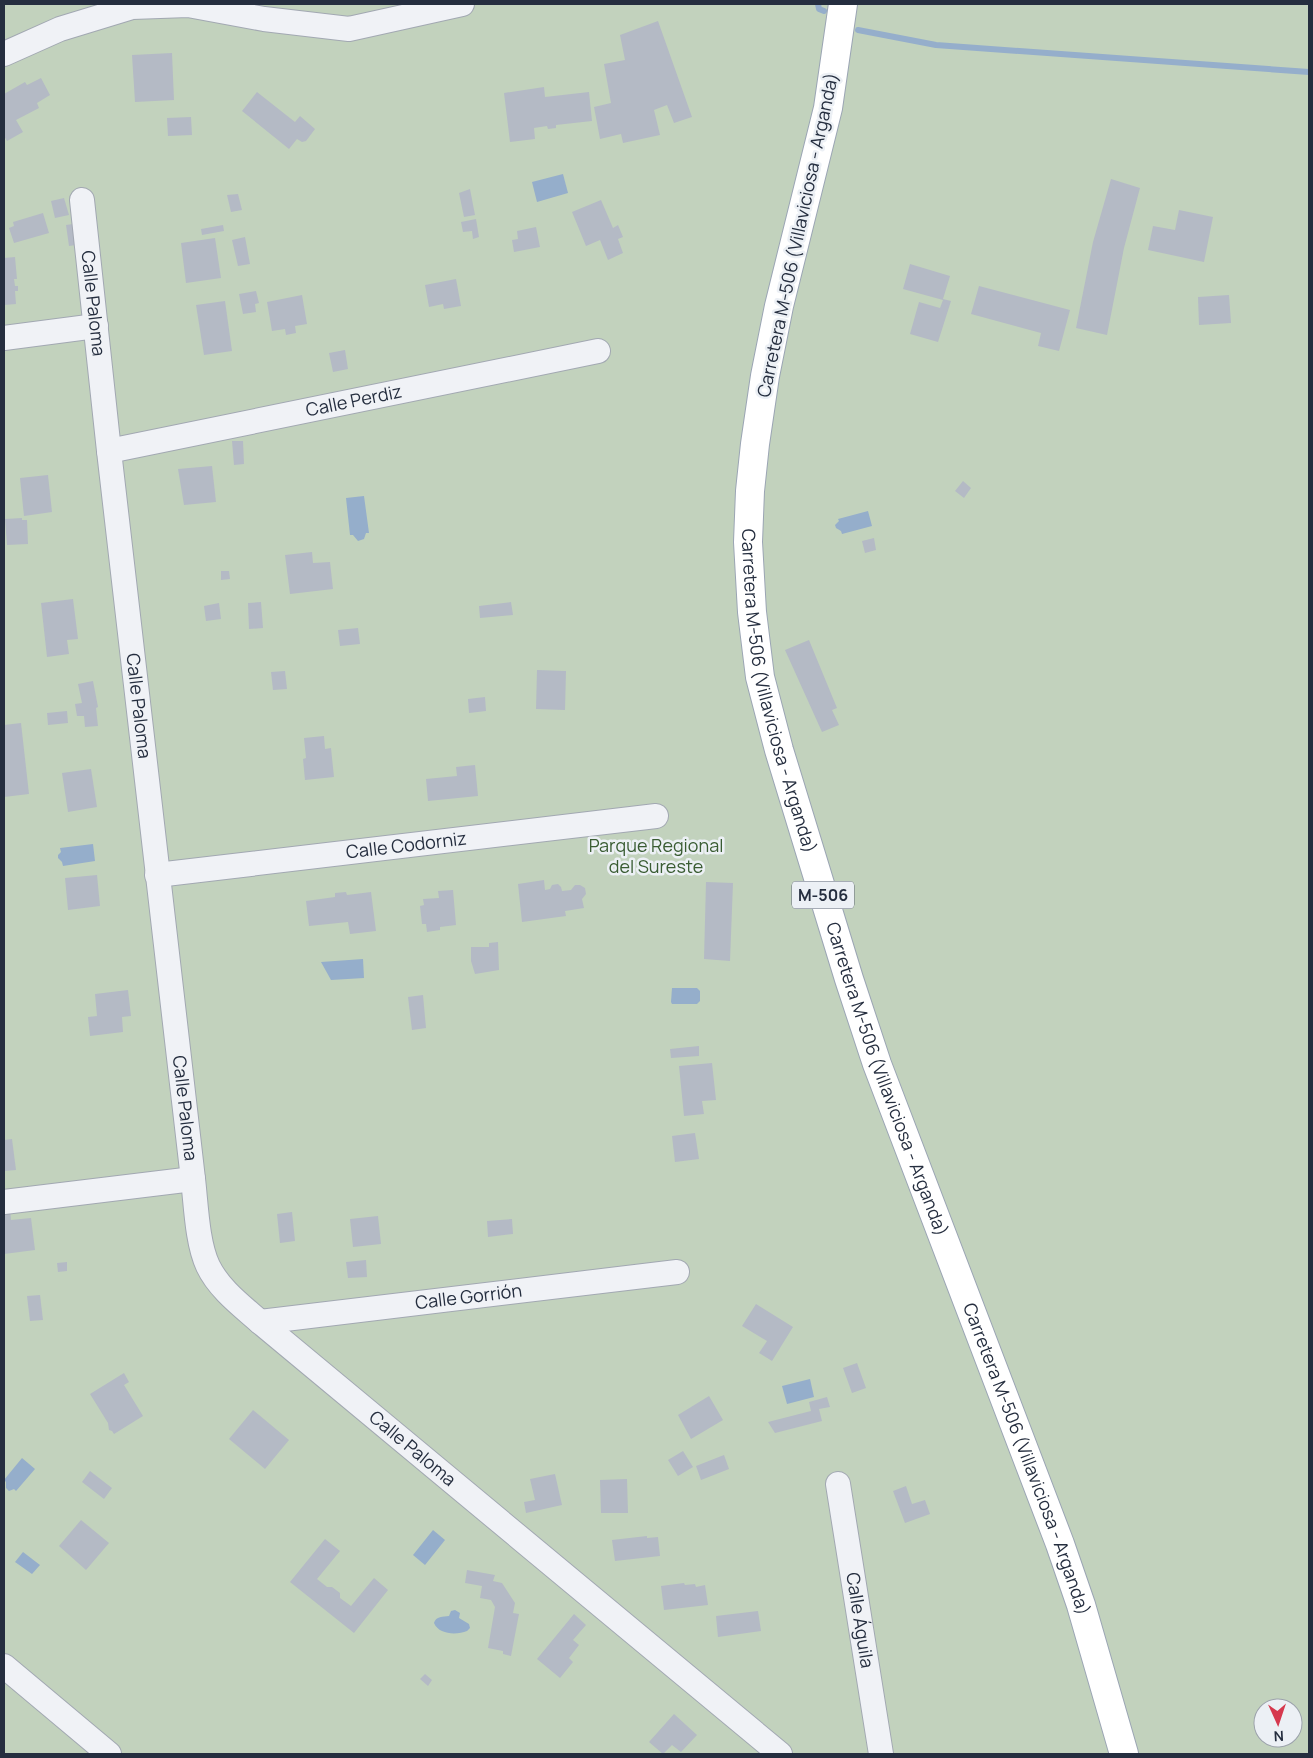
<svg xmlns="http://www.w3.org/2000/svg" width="1313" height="1758" viewBox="0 0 1313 1758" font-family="Manrope,sans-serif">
<rect width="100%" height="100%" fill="#dde1e8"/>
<!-- green -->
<path fill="#c2d2bd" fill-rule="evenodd" d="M4,4H1309V1754H4ZM1263,1708H1293V1738H1263Z"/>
<!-- water -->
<g fill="#95aecb">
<polygon points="563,174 568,193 537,202 532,182"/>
<polygon points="364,496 369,533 366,533 364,539 358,541 353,535 350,535 346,498"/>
<polygon points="868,511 872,526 842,534 841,531 836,528 835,525 839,521 838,519"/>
<polygon points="93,844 95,861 63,866 62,862 58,858 58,855 61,852 60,848"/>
<polygon points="363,959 364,978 331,980 321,962"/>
<polygon points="672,988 697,988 700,991 700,1001 697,1004 672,1004 671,1002"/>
<polygon points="810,1379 814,1397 787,1404 782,1386"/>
<polygon points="22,1458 35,1469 16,1491 14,1489 9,1491 6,1488 6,1482 4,1480"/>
<polygon points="433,1530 445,1540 425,1565 413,1555"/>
<polygon points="23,1552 40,1565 32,1574 15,1562"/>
<path d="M455,1610L460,1613L459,1618L469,1624L470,1628L467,1631C457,1635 439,1635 434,1623C436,1616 443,1617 449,1616L451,1611Z"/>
</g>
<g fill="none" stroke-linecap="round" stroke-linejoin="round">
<!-- stream -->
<g stroke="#95aecb" stroke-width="6">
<polyline points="818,4 819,9 824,11"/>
<polyline points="858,30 936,45 1309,72"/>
</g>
</g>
<!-- building -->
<g fill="#b4bac5">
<polygon points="658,21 692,117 674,123 667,105 654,110 660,135 623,143 621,134 600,139 594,107 611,103 604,64 625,60 620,35"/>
<polygon points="172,53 174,100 135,102 132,55"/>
<polygon points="41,78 50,95 37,103 39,108 16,120 23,132 7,141 4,136 4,94 25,82 27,85"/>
<polygon points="544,87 545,97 589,92 592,121 556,125 556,128 548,129 547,126 534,128 535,139 510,142 504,93"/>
<polygon points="257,92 295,122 300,116 315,129 306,141 302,142 297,139 289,149 242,111"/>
<polygon points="191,117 192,135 168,136 167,118"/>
<polygon points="1111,179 1140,188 1124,248 1107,335 1076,328 1093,242"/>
<polygon points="470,189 475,215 464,217 459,193"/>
<polygon points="238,194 242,210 231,212 227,195"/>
<polygon points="64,198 69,215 55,218 51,201"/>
<polygon points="601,200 613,228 618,225 623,237 618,239 623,253 608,260 600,240 586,246 572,212"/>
<polygon points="1179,210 1213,217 1204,262 1148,250 1153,226 1175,230"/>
<polygon points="43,213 49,233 14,243 9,228 14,226 13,222"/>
<polygon points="476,219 479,237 473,239 472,231 463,232 461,222"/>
<polygon points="73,224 76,245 69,246 66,225"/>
<polygon points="223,225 224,231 202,235 201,229"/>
<polygon points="536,227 540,247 514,252 512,240 518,239 517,231"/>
<polygon points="245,237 250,264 238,266 232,240"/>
<polygon points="215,238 221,278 186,283 181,243"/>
<polygon points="15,257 17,279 14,279 15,286 18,286 18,291 15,291 16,304 4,305 4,258"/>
<polygon points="910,264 950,276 943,299 951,301 938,342 910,334 919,302 940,308 943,300 903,289"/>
<polygon points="456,279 461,306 444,309 443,304 429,307 425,285"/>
<polygon points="979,286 1070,310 1059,351 1038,346 1041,333 971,314"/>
<polygon points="256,291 259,303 255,304 256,312 243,314 239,294"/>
<polygon points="302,295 307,324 295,326 296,333 286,335 285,329 272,331 267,302"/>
<polygon points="1229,295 1231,323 1199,325 1198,297"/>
<polygon points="225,301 232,351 204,355 196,305"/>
<polygon points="345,350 348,369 333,372 329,353"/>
<polygon points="232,441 243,441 244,464 234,465"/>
<polygon points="212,466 216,502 184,505 178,469"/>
<polygon points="48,475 52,512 24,516 20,478"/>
<polygon points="963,481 971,488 964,498 955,491"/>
<polygon points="22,518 22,520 27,520 28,544 7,545 5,519"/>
<polygon points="874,538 876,550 865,553 862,541"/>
<polygon points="312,552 313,563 330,562 333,589 290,594 285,555"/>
<polygon points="221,571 229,571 230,579 221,580"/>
<polygon points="73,599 78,639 67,640 69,654 47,657 41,603"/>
<polygon points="261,602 263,628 249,629 248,603"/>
<polygon points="511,602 513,615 480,618 479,606"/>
<polygon points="219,603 221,619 206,621 204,606"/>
<polygon points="358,628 360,644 340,646 338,630"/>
<polygon points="809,640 837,708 832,710 839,725 822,732 785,650"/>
<polygon points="537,670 566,671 565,710 536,709"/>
<polygon points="285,671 287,689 273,690 271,672"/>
<polygon points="93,681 98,707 96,708 98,726 85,727 84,716 77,716 75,704 82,703 78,684"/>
<polygon points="485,697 486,711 469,713 468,699"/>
<polygon points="67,711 68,723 48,725 47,713"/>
<polygon points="21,723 29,794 4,797 4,725"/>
<polygon points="324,736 325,749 331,748 334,777 305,780 303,759 306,758 304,738"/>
<polygon points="475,765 478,796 428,801 426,779 457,776 456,767"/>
<polygon points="91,769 97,807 68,812 62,773"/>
<polygon points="97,875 100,906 68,910 65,878"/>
<polygon points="544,880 545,890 550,889 552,885 558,884 561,887 562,891 571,890 575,885 580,885 585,888 586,894 582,899 584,908 565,911 566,916 522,922 518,884"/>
<polygon points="706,882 733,883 730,961 704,959"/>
<polygon points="453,890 456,925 440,927 440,930 427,932 426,924 422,924 420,906 424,905 423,899 439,898 438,891"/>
<polygon points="346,892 347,895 371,892 376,931 350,934 348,922 309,926 306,901 335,897 335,893"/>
<polygon points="498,942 499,970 475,974 471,961 471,947 489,947 489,943"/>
<polygon points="128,990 131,1016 122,1017 123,1032 90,1036 88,1017 97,1016 95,994"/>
<polygon points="423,995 426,1028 412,1030 408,997"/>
<polygon points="699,1046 699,1056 671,1058 670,1049"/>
<polygon points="712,1063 716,1100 702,1101 704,1114 684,1116 679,1066"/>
<polygon points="695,1133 699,1159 675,1162 672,1136"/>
<polygon points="12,1139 16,1170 4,1171 4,1140"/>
<polygon points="10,1208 11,1220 31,1218 35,1250 4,1254 4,1209"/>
<polygon points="292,1212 295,1241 280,1243 277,1214"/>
<polygon points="378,1216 381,1244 353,1247 350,1219"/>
<polygon points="512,1219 513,1234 488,1237 487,1221"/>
<polygon points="366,1260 367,1277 348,1278 346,1262"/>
<polygon points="67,1262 67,1271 58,1272 57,1263"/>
<polygon points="40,1295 43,1320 30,1321 27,1296"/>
<polygon points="756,1304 793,1327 772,1361 759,1353 767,1341 742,1326"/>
<polygon points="857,1363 866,1388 852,1393 843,1368"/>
<polygon points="124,1373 129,1382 124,1385 143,1416 114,1434 112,1431 109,1430 108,1423 90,1394"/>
<polygon points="709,1396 723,1420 691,1439 678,1415"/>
<polygon points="827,1397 830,1407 819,1409 822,1421 775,1433 768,1422 811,1411 809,1402"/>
<polygon points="253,1410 289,1440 265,1469 229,1439"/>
<polygon points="683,1451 693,1467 678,1476 668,1460"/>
<polygon points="724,1455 729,1469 701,1480 696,1466"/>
<polygon points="90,1471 112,1488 104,1499 82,1482"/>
<polygon points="555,1474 562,1505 526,1513 524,1502 535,1500 530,1479"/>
<polygon points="627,1479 628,1513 601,1513 600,1480"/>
<polygon points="906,1486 912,1504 925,1500 930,1514 905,1523 893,1491"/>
<polygon points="81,1520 109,1543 86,1570 59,1546"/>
<polygon points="647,1536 647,1538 658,1537 660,1556 615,1561 612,1540"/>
<polygon points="325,1539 340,1551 317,1579 327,1587 332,1587 340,1593 340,1598 351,1606 374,1578 388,1590 354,1633 290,1582"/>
<polygon points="467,1570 495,1575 493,1581 502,1583 515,1603 513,1613 519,1614 511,1656 503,1654 503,1651 488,1648 495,1607 491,1600 480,1598 482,1586 465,1583"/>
<polygon points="684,1583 685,1585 695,1584 696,1587 705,1585 708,1605 664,1610 661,1586"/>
<polygon points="758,1611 761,1631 718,1637 716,1616"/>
<polygon points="574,1614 586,1625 573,1640 579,1645 569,1658 573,1662 560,1678 537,1659"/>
<polygon points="425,1674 432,1680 428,1686 420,1679"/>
<polygon points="674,1714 697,1735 681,1752 672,1745 663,1754 649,1742"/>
</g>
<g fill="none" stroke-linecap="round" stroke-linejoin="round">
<!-- minor casing -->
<g stroke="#a2a8b2" stroke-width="26">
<g id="minor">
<polyline points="4,54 60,29 132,7 188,5 264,19 349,29 462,4"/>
<path id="s1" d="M82,200L109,451L193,1179C196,1204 197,1243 208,1266C219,1289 242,1306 260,1322L780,1754"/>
<polyline points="4,338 96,326"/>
<path id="s2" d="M109,451L598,351"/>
<path id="s3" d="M157,875L656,816"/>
<polyline points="4,1202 193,1179"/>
<path id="s4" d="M260,1322L677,1272"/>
<path id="s5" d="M838,1484L881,1754"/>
<polyline points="4,1666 109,1754"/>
</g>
</g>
<!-- major casing -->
<g stroke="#9ba5b4" stroke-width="30">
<g id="major">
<path id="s6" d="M843,4L828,108L779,306L765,376L755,444L750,491L748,542L752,612L760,677L779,750L849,979L877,1064L1060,1544L1081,1605L1124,1754"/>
</g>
</g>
<!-- minor -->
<use href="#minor" stroke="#f0f2f6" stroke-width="24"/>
<!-- major -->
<use href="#major" stroke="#fff" stroke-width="28"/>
</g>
<g text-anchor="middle" stroke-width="5" stroke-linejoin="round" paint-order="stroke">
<!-- shield labels -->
<rect fill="#ecf0f5" stroke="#616876" stroke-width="1" x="792" y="881.5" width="62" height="27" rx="4"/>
<g font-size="16" font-weight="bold" fill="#252e3f">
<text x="823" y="901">M-506</text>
</g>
<!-- street labels -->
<g font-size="18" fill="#252e3f" stroke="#ecf0f5">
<text transform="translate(798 235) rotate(-78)" y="6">Carretera M-506 (Villaviciosa - Arganda)</text>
<text dy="6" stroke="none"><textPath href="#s1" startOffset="104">Calle Paloma</textPath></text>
<text dy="6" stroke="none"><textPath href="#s2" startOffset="250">Calle Perdiz</textPath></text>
<text dy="6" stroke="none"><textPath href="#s6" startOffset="700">Carretera M-506 (Villaviciosa - Arganda)</textPath></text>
<text dy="6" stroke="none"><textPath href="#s1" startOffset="509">Calle Paloma</textPath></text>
<text dy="6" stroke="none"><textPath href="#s3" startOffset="251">Calle Codorniz</textPath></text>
<text dy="6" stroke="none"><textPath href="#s6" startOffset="1105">Carretera M-506 (Villaviciosa - Arganda)</textPath></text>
<text dy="6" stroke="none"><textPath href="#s1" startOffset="914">Calle Paloma</textPath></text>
<text dy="6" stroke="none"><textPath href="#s4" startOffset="210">Calle Gorrión</textPath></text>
<text dy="6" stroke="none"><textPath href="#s1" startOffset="1349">Calle Paloma</textPath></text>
<text dy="6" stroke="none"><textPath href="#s6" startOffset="1510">Carretera M-506 (Villaviciosa - Arganda)</textPath></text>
<text dy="6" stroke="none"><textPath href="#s5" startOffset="138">Calle Águila</textPath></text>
</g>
<!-- park labels -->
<g font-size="18" fill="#395c32" stroke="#ecf0f5">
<text x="656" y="852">Parque Regional<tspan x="656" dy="21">del Sureste</tspan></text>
</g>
</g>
<!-- border -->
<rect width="1313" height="1758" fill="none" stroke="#252e3f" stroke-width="10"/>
<!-- north arrow -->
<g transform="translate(1278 1723) rotate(177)"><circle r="24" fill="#ecf0f5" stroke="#9ca2ac"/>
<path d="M0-4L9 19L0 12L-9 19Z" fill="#d6384e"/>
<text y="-8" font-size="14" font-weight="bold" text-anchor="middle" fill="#252e3f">N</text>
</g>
</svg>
